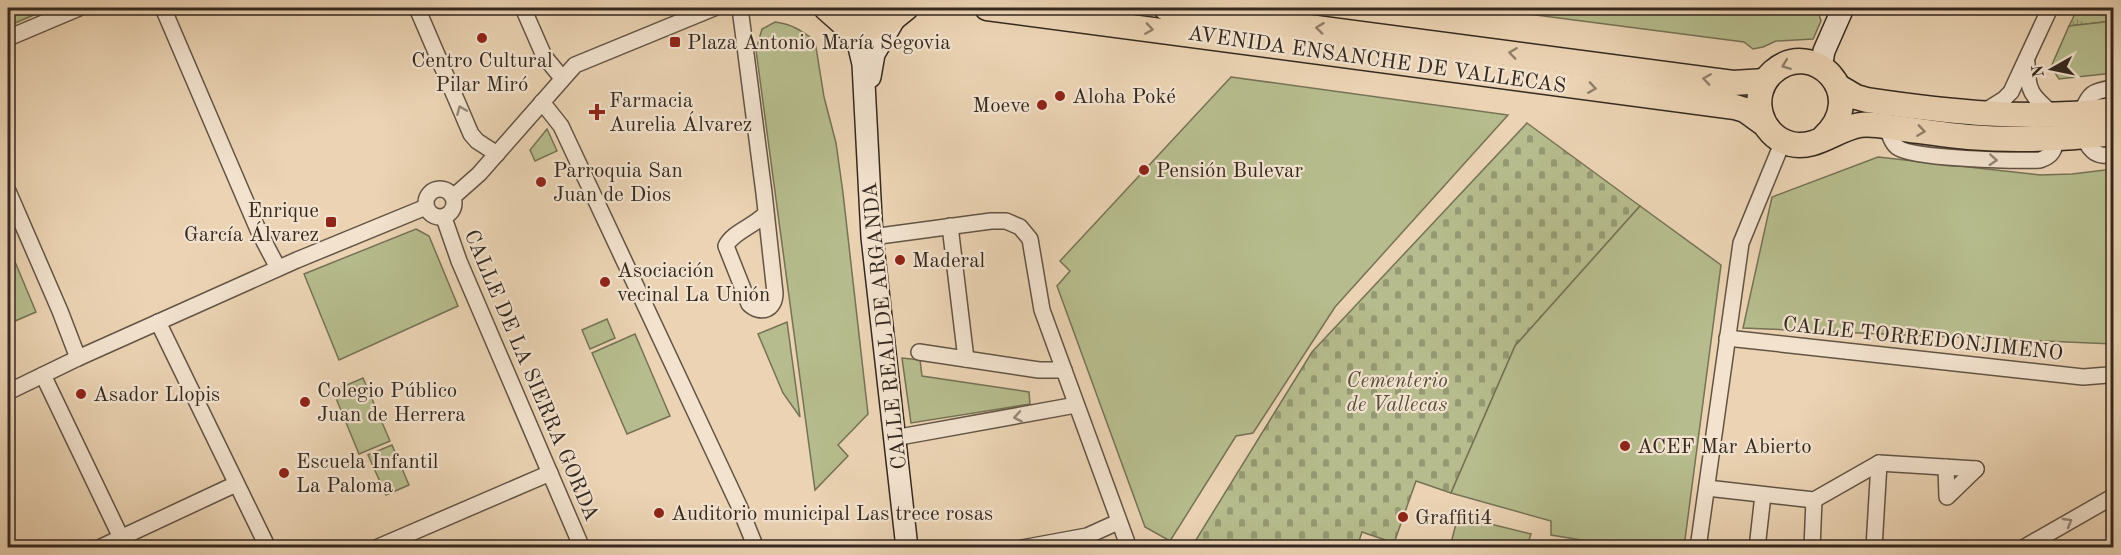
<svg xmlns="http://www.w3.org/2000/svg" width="2121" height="555" viewBox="0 0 2121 555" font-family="'Old Standard TT',serif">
<defs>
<pattern id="grass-tufts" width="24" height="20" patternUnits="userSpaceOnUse" patternTransform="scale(1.5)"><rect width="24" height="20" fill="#b6bc8d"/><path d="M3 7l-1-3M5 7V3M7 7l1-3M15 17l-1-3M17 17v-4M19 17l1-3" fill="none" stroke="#959973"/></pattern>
<pattern id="cemetery-stones" width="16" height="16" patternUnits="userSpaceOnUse" patternTransform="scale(1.5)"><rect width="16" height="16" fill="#b6bc8d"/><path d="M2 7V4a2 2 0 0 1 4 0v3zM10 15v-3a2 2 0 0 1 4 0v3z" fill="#959973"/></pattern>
</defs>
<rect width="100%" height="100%" fill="#ebd3b3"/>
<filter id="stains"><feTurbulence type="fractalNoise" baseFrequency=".00333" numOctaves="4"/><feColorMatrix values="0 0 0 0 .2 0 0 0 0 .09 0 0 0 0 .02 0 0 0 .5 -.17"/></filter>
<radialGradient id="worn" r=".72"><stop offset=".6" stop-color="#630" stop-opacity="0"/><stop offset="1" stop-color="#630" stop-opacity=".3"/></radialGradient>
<!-- grass -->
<g fill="url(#grass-tufts)" stroke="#757256" stroke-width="1.5">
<path d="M849,8H887C874,15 862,14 849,8Z"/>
<polygon points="2078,8 2113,8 2113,21 2069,26"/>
</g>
<!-- cemetery -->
<polygon fill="url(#cemetery-stones)" stroke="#757256" stroke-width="1.5" points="1527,123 1640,206 1515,346 1451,493 1416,481 1394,543 1362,532 1357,547 1191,548 1312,352"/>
<!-- park -->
<g fill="#b6bc8d" stroke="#757256" stroke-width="1.5">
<polygon points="8,8 50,8 8,26"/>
<polygon points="1481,8 1817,8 1821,21 1813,39 1776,41 1763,47 1753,49 1744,42"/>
<polygon points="2113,21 2113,73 2059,79 2051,67 2069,26"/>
<path d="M775,22C792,24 802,31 815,41L824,97L836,143L843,193L868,414L838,445L848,456L815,490L756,50L762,29Z"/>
<polygon points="1231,77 1508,115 1335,307 1253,433 1236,436 1170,541 1145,527 1057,286 1070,271 1060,261"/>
<polygon points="547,129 557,151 535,161 530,150"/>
<polygon points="1878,157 2040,175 2072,174 2113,169 2113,344 1743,328 1772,197"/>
<polygon points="1640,206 1721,265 1684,547 1624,547 1551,535 1551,521 1451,493 1515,346"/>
<polygon points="416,229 429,236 458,306 339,360 304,274"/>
<polygon points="8,245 36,312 8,324"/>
<polygon points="607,319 615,338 590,349 582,330"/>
<polygon points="787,322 800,417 783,393 758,334"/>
<polygon points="635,334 670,416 627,434 592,353"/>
<polygon points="902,358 920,360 922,376 1029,392 1030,404 911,423"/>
<polygon points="363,378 390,441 359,454 333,391"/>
<polygon points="392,445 409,485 386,495 368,455"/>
<polygon points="1458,516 1531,534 1527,547 1450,547"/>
</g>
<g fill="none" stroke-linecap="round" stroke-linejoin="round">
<!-- street casing -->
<g stroke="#625445" stroke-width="18">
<g id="street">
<polyline points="163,8 259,232 278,268"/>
<polyline points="417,8 471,134 477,141 497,154"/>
<polyline points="523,8 544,56 562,78"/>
<path d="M740,8L764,193L775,293C775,310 761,315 749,304L726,246C732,232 755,226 766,213"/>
<polyline points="8,38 79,8"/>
<path d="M2027,63C2027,92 2032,96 2054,115"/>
<polyline points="542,102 561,126 739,506 756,548"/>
<polyline points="1985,111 2004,99 2011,92 2050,8"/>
<path d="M2081,113C2089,93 2092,91 2114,88"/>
<path d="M1887,126C1889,133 1891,142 1897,147C1911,159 2017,161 2040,160C2052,156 2055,150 2056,138"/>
<path d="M2083,137C2091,152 2096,157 2114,155"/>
<circle cx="440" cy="203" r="14"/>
<polyline points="8,191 60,311 78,358"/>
<polyline points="453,197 479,174 575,65 714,8"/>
<polyline points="444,218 459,261 582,548"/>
<polyline points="950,226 966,359"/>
<polyline points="872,237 991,221 1006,221 1020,227 1030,239 1042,310 1129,548"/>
<polyline points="158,322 268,548"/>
<polyline points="1727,338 2083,377 2108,375 2114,372"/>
<polyline points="919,352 1039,370 1064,370"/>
<polyline points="43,375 126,548"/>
<polyline points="8,392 78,358 297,260 426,207"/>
<polyline points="894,438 1076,405"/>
<polyline points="1946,467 1947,497 1976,469"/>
<polyline points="1707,488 1814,500 1879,463 1976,469"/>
<polyline points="99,548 236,484"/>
<polyline points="376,548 550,473"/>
<polyline points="1022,548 1087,536 1118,522"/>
<polyline points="1698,548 1741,243 1783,141"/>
<polyline points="1757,548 1763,495"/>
<polyline points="1812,548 1814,500"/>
<polyline points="1874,548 1879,463"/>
<polyline points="2023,548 2114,496"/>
</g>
</g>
<!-- secondary casing -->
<g stroke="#342920" stroke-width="24">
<g id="secondary">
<polyline points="844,24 859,47 863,64 872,237 907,548"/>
<polyline points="1821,67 1824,51 1843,8"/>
<polyline points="870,77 874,54 895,18"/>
</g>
</g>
<!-- primary casing -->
<g stroke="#342920" stroke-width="27">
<g id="primary">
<polyline points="826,8 844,24 871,27 885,25 906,8"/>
<polyline points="987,8 1735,107 1745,110 1763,123"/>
<polyline points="1166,8 1733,83 1765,81"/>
<path d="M1839,87L1856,97L1867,100C1948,112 2031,121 2114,110"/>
<path d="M1823,138C1871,94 1812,37 1773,72C1748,94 1759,136 1791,144C1815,150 1836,129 1860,125C1871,123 1884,126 1896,128C1920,131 1944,135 1968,137C2017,141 2065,139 2114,133"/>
</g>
</g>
<!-- street -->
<use href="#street" stroke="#f2e2ce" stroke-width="15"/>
<!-- secondary -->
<use href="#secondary" stroke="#f2e2ce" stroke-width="21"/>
<!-- primary -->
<use href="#primary" stroke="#ebd3b3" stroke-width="24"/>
</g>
<!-- one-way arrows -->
<defs><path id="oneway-chevron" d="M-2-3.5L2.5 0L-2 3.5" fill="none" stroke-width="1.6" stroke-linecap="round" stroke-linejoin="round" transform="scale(1.5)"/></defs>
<g stroke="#907e6a">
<use href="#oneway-chevron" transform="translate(1320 28) rotate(-173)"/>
<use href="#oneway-chevron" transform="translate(1149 29) rotate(8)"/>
<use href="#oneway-chevron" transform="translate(1513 53) rotate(-172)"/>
<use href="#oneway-chevron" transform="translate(1786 65) rotate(159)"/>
<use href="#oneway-chevron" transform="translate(1707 79) rotate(-172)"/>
<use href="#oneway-chevron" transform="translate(1592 88) rotate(8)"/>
<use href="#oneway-chevron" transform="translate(1921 131) rotate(8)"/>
</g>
<g stroke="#938677">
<use href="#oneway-chevron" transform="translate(461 110) rotate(-113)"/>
<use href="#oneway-chevron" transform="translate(1993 160) rotate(4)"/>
<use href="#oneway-chevron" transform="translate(1018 417) rotate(170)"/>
<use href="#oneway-chevron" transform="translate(2068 522) rotate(-30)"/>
</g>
<!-- markers -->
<g fill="#8f2418" stroke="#f2e2ce" stroke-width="2">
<circle cx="482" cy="38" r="6"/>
<rect x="669" y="36" width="12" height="12" rx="3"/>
<circle cx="1060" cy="96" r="6"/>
<circle cx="1042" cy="105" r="6"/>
<path d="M594 103h6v6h6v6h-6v6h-6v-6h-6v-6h6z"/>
<circle cx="1144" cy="170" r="6"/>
<circle cx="541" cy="182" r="6"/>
<rect x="325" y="216" width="12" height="12" rx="3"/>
<circle cx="900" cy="260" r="6"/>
<circle cx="605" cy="282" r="6"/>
<circle cx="81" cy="394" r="6"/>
<circle cx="305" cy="402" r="6"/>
<circle cx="1625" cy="446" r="6"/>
<circle cx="284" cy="473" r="6"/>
<circle cx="659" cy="513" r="6"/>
<circle cx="1403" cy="517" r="6"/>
</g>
<g text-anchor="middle" stroke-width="4.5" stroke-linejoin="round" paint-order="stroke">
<!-- poi labels -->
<g font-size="21" fill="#342920" stroke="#f2e2ce" text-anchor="start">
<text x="687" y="49">Plaza Antonio María Segovia</text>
<text x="482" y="67" text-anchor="middle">Centro Cultural<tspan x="482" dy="24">Pilar Miró</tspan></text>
<text x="1072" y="103">Aloha Poké</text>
<text x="609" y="107">Farmacia<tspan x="609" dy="24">Aurelia Álvarez</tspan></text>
<text x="1030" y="112" text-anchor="end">Moeve</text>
<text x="553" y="177">Parroquia San<tspan x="553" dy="24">Juan de Dios</tspan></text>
<text x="1156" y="177">Pensión Bulevar</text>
<text x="319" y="217" text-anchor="end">Enrique<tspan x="319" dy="24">García Álvarez</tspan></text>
<text x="912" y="267">Maderal</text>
<text x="617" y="277">Asociación<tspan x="617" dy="24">vecinal La Unión</tspan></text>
<text x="317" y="397">Colegio Público<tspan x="317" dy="24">Juan de Herrera</tspan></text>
<text x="93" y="401">Asador Llopis</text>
<text x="1637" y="453">ACEF Mar Abierto</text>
<text x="296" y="468">Escuela Infantil<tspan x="296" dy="24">La Paloma</tspan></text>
<text x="671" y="520">Auditorio municipal Las trece rosas</text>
<text x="1415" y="524">Graffiti4</text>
</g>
<!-- street labels -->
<g font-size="21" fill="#342920" stroke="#f2e2ce">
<text transform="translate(1377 59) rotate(8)" y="7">AVENIDA ENSANCHE DE VALLECAS</text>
<text transform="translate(884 326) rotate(-96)" y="7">CALLE REAL DE ARGANDA</text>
<text transform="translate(1923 338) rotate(6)" y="7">CALLE TORREDONJIMENO</text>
<text transform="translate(532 375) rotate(67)" y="7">CALLE DE LA SIERRA GORDA</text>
</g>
<!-- park labels -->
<g font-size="21" font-style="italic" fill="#544e3b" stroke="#f2e2ce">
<text x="1397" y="387">Cementerio<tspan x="1397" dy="24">de Vallecas</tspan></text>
</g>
</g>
<!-- margin -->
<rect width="2121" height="555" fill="none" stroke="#ebd3b3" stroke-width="30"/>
<rect x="9" y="9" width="2103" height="537" fill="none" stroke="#342920" stroke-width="3"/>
<rect x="15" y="15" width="2091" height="525" fill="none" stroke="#342920" stroke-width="1.5"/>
<!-- north arrow -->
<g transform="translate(2052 69) rotate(261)" stroke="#f2e2ce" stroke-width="4.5" paint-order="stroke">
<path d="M0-4.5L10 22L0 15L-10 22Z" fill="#342920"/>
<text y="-9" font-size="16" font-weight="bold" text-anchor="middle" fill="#342920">N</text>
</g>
<rect width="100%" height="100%" filter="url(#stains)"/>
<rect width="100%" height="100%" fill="url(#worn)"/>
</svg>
